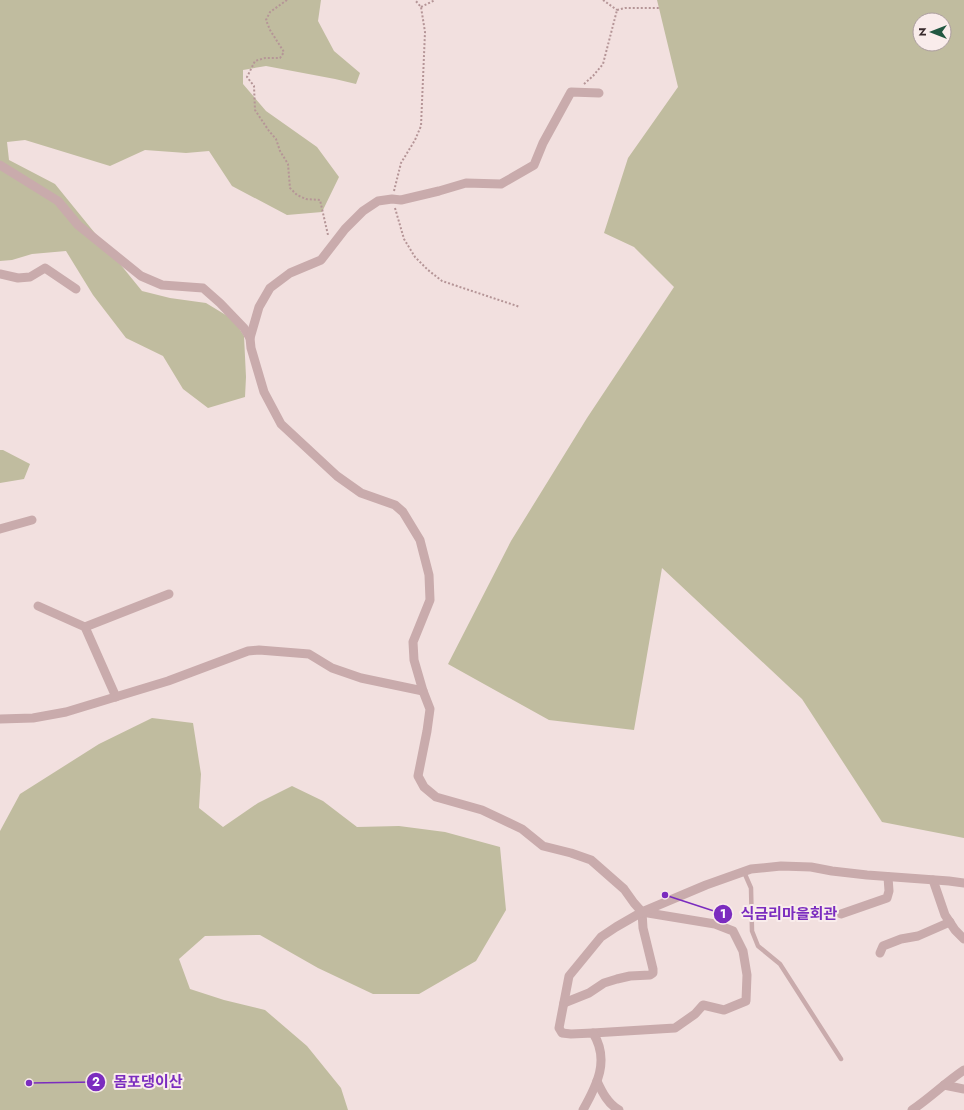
<svg xmlns="http://www.w3.org/2000/svg" width="964" height="1110" viewBox="0 0 964 1110" font-family="Jost,'Noto Sans KR',sans-serif">
<rect width="100%" height="100%" fill="#f2e0df"/>
<!-- green -->
<g fill="#c0bc9f" fill-rule="evenodd">
<polygon points="0,0 321,0 318,21 334,51 360,73 356,84 335,79 266,66 243,70 243,84 266,111 317,147 339,177 322,212 287,215 232,186 209,151 186,153 145,150 110,166 25,140 7,142 9,160 55,184 142,291 170,298 206,303 234,320 244,336 246,377 245,397 208,408 183,389 163,356 126,338 93,295 66,251 32,254 12,260 0,261"/>
<path d="M657,0H964V838L882,822L802,699L662,568L634,730L549,720L448,664L511,541L587,418L674,287L634,247L604,233L628,158L678,87ZM920,20H944V44H920Z"/>
<polygon points="0,450 3,450 30,464 24,479 0,483"/>
<polygon points="152,718 193,723 201,774 199,808 223,827 258,803 292,786 323,801 357,827 399,826 445,832 500,847 506,910 476,961 419,994 373,994 318,968 260,935 205,936 179,959 190,989 224,1000 265,1010 307,1046 341,1088 348,1110 0,1110 0,831 20,794 99,744"/>
</g>
<g fill="none" stroke-linecap="round" stroke-linejoin="round">
<!-- path -->
<g stroke="#b59597" stroke-width="2" stroke-dasharray="2 2" stroke-linecap="butt">
<polyline points="287,0 270,12 266,20 270,30 284,52 280,58 265,58 255,61 247,77 254,86 255,110 269,131 276,139 280,151 288,164 290,188 297,195 306,199 320,200 328,235"/>
<polyline points="603,0 617,10"/>
<polyline points="421,7 435,0"/>
<polyline points="617,10 625,8 659,8"/>
<polyline points="584,84 593,76 603,64 617,10"/>
<polyline points="394,191 401,163 415,140 421,126 425,32 421,7 415,0"/>
<polyline points="395,208 404,239 415,257 428,270 442,281 520,307"/>
</g>
<!-- service -->
<polyline stroke="#c9abac" stroke-width="4.5" points="744,872 751,888 752,931 758,946 780,964 841,1059"/>
<!-- minor -->
<g stroke="#c9abac" stroke-width="9">
<polyline points="0,165 58,201 78,225 141,276 162,285 203,288 220,303 244,328 250,338"/>
<polyline points="0,274 18,278 30,277 45,268 76,289"/>
<polyline points="0,529 32,520"/>
<polyline points="38,606 85,627 116,697"/>
<polyline points="85,627 169,594"/>
<polyline points="0,719 33,718 66,712 168,681 248,651 259,650 309,654 332,668 361,678 423,691"/>
<polyline points="933,880 945,915 955,930 964,939"/>
<polyline points="841,914 887,898 889,891 888,877"/>
<polyline points="880,953 883,946 901,939 918,936 950,922"/>
<polyline points="564,1003 589,993 604,983 617,979 630,976 650,975 653,973 653,969 643,928 642,912"/>
<polyline points="593,1033 675,1028 695,1014 703,1005 724,1010 746,1001 747,975 743,951 733,931 715,924 642,912 634,903 624,889 591,860 571,853 543,846 522,829 482,810 436,797 424,787 418,776 427,731 430,709 423,691 414,660 413,642 430,600 429,575 420,540 403,512 395,505 361,493 337,476 281,424 264,392 251,348 250,338 259,307 270,288 290,273 321,260 345,229 363,211 378,201 392,199 401,200 439,191 466,183 501,184 534,165 543,143 571,92 599,93"/>
<path d="M597,1081C602,1092 608,1104 619,1110"/>
<polyline points="944,1085 964,1089"/>
<path d="M583,1110C597,1085 610,1060 593,1033L571,1034L562,1033L559,1028L569,976L601,937L616,927L642,912L706,885L751,869L781,866L811,867L832,871L867,875L949,881L964,883"/>
<path d="M912,1110C930,1098 946,1082 964,1070"/>
</g>
</g>
<!-- callouts -->
<path fill="none" stroke="#7b2cbf" stroke-width="1.5" d="M665 895L723 914M29 1083L96 1082"/>
<g fill="#7b2cbf" stroke="#f9eceb" stroke-width="1.5">
<circle cx="665" cy="895" r="4"/>
<circle cx="29" cy="1083" r="4"/>
<circle cx="723" cy="914" r="10"/>
<circle cx="96" cy="1082" r="10"/>
</g>
<g font-size="12" text-anchor="middle" font-weight="bold" fill="#fff">
<text x="723" y="918">1</text>
<text x="96" y="1086">2</text>
</g>
<g font-size="15" text-anchor="middle" font-weight="bold" fill="#7b2cbf" stroke="#f9eceb" stroke-width="4" stroke-linejoin="round" paint-order="stroke">
<text x="789" y="919">식금리마을회관</text>
<text x="148" y="1087">몸포댕이산</text>
</g>
<!-- north arrow -->
<g transform="translate(932 32) rotate(270)"><circle r="19" fill="#f9eceb" stroke="#ac9e9f"/>
<path d="M0-3L7 15L0 10L-7 15Z" fill="#215741"/>
<text y="-6" font-size="11" font-weight="bold" text-anchor="middle" fill="#382a2c">N</text>
</g>
</svg>
